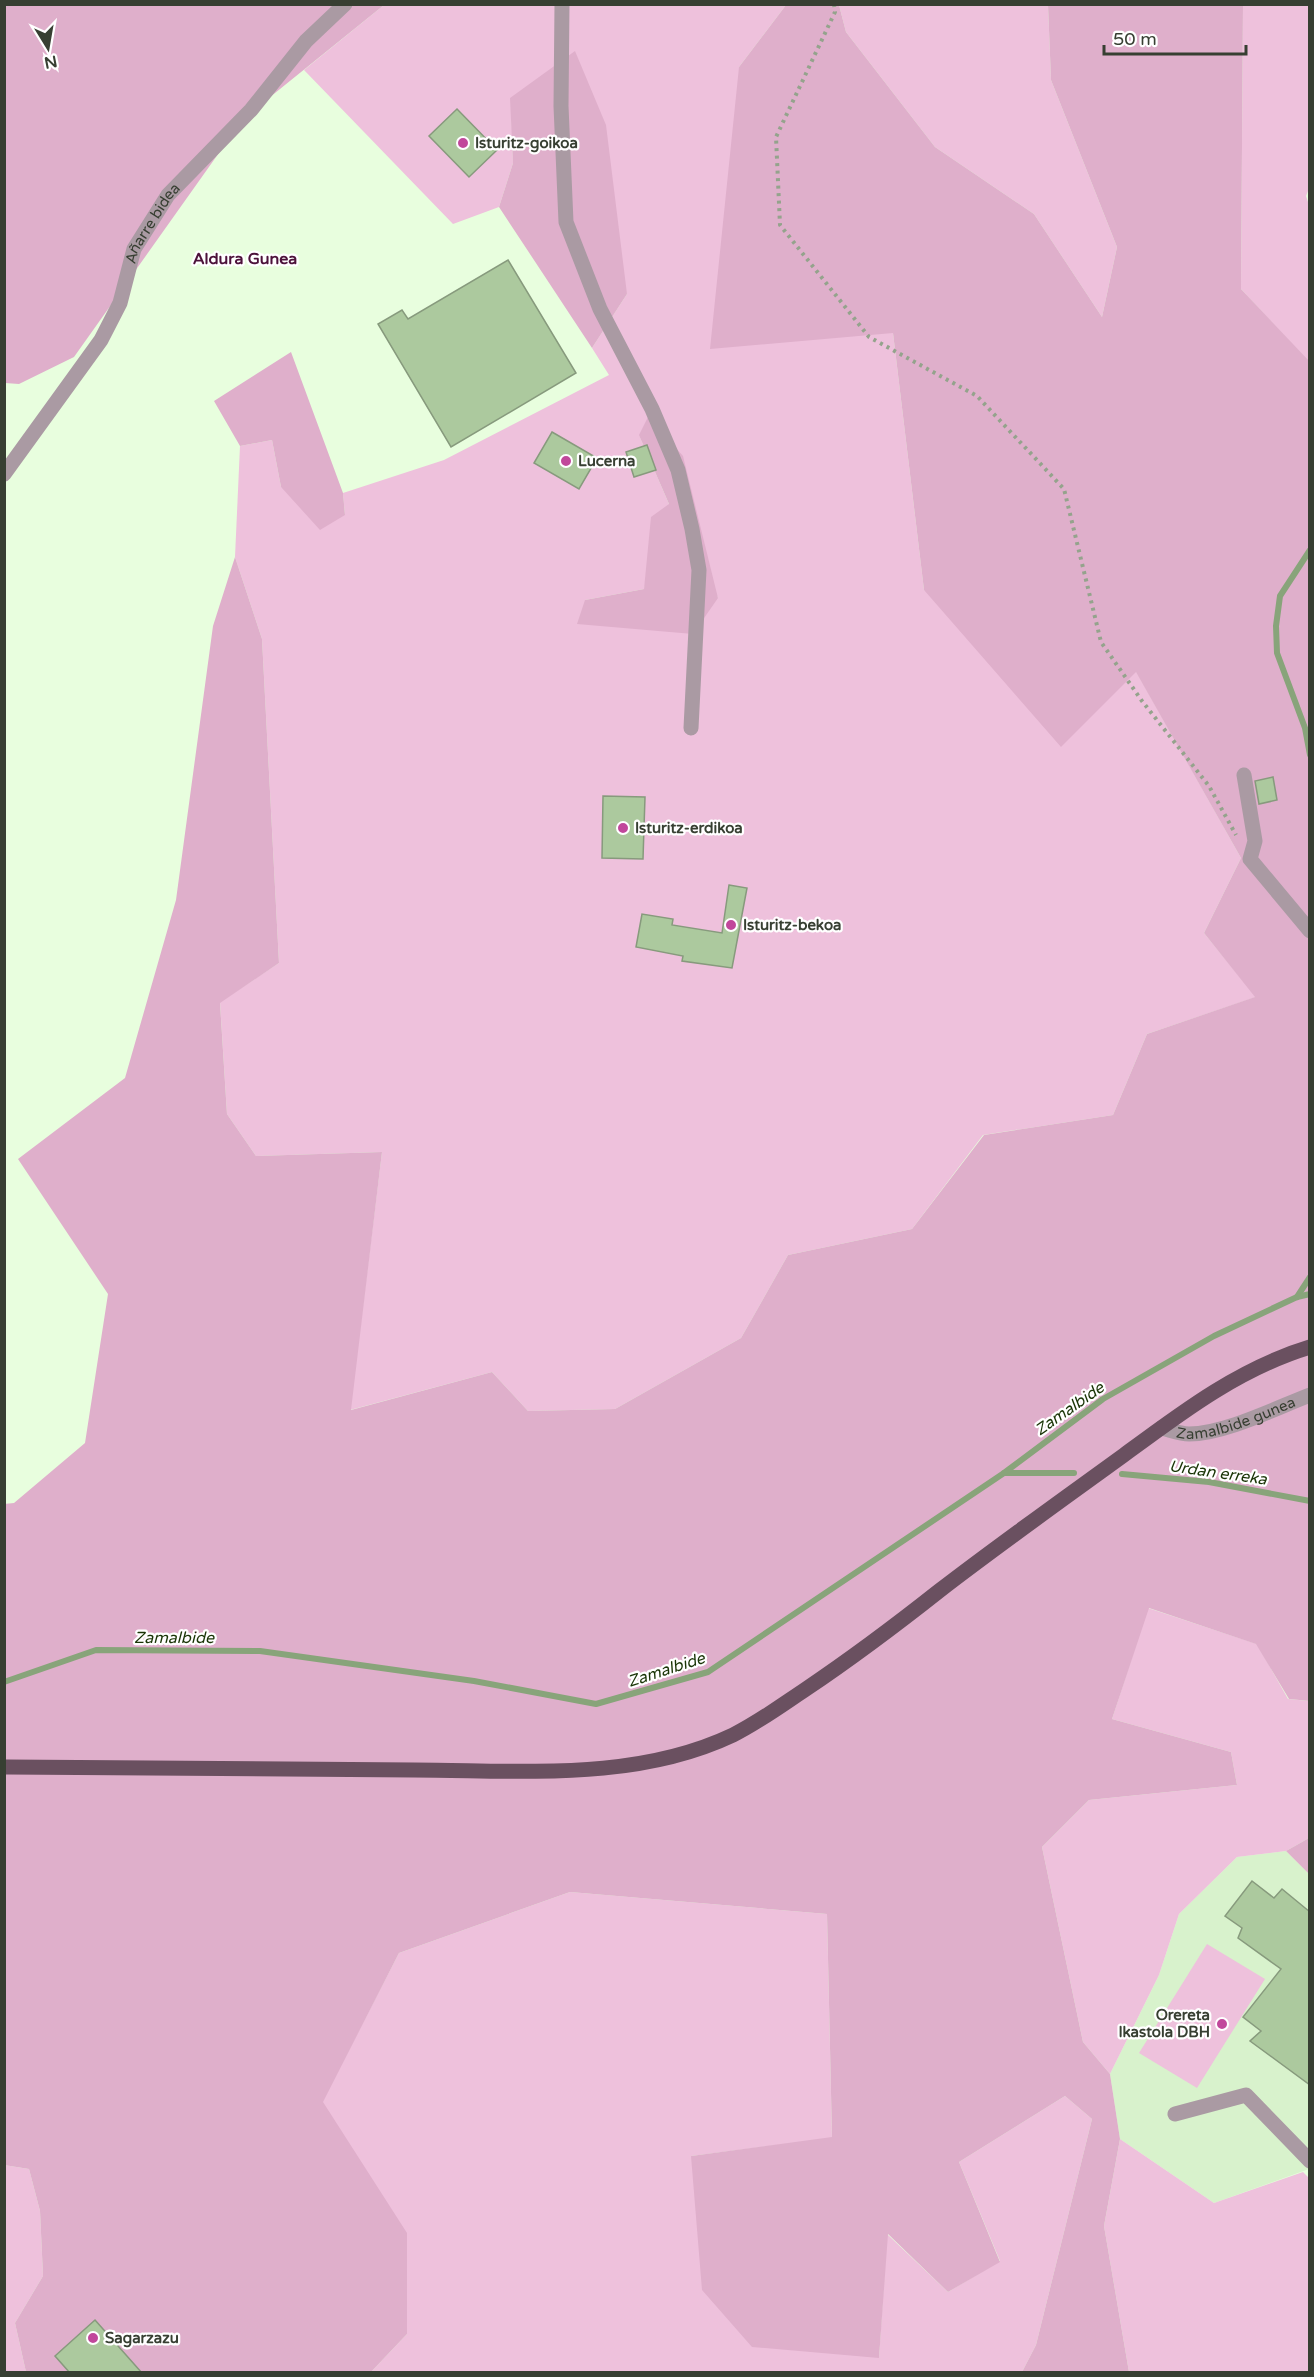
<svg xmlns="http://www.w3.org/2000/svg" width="1314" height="2377" viewBox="0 0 1314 2377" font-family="'Varela Round',sans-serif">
<rect width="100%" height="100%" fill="#e8fede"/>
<!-- built -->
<polygon fill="#d8f2cc" points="1286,1851 1309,1874 1309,2169 1214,2203 1120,2139 1110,2074 1159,1975 1179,1914 1237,1857"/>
<!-- green -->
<g fill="#eec1dc" fill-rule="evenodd">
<path d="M384,5H786L739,67L893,333L924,590L1136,671L1241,858L1204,933L1256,997L1147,1034L1113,1115L983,1135L912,1229L788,1255L741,1338L615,1409L528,1411L492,1372L350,1410L382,1152L256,1156L227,1114L220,1002L279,963L262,639L235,557L240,446L272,440L281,487L345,515L343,493L444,460L609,375L592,348L627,294L511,98L513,163L499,207L453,224L304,70ZM639,435L718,598L585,600L644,589L669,504Z"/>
<polygon points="839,5 1048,5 1051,80 1117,247 1102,317 1034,214 935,147 846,32"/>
<polygon points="1243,5 1309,5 1310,186 1306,196 1310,208 1309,362 1241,289"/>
<polygon points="1148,1608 1257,1644 1288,1699 1309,1701 1309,1838 1286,1851 1237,1857 1179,1914 1159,1975 1110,2074 1083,2042 1042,1847 1089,1800 1237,1785 1231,1752 1112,1719"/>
<polygon points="570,1892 827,1914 832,2138 691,2156 879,2358 887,2234 948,2292 1000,2261 959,2162 1065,2096 1092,2119 1036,2345 1022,2372 371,2372 407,2334 322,2102 399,1953"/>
<polygon points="1207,1944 1265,1979 1197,2088 1139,2053"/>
<polygon points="1120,2139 1214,2203 1303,2172 1310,2179 1309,2372 1129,2372 1104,2226"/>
<polygon points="4,2165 29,2169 40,2211 43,2276 15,2323 26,2372 5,2372"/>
</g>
<!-- forest -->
<g fill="#dfafcb">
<polygon points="5,5 384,5 243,119 74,357 19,384 5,383"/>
<polygon points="786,5 839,5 846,32 935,147 1034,214 1102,317 1117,247 1051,80 1048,5 1243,5 1241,289 1310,362 1310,1701 1289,1699 1256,1644 1149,1608 1112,1719 1231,1752 1237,1785 1089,1800 1042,1847 1083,2042 1110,2074 1120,2139 1104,2226 1129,2372 1022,2372 1036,2345 1092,2119 1065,2096 959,2162 1000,2262 948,2292 888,2234 879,2358 752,2347 702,2290 691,2156 832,2137 827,1914 570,1892 399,1953 323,2102 407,2233 407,2334 371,2372 26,2372 15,2323 43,2276 40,2211 29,2169 4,2165 4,1504 14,1503 85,1443 108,1294 18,1159 125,1078 176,900 213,626 235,557 262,639 279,963 220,1003 227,1114 256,1156 382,1152 351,1410 492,1372 528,1411 615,1409 741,1338 788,1255 912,1229 984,1135 1113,1115 1147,1034 1255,997 1204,933 1241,858 1136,672 1061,747 924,590 893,333 710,349 739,67"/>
<polygon points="575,51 606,125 627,294 592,348 499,207 513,163 510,98"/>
<polygon points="291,352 343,493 345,515 320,530 281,487 272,440 240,446 214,401"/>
<polygon points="648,417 683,456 718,598 693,634 577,624 585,600 644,589 651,517 669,504 639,435"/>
<polygon points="1309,1838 1309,1874 1286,1851"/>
</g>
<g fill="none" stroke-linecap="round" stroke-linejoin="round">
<!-- stream -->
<g stroke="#88a47a" stroke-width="6">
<polyline points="1310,550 1280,596 1276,626 1277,653 1305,728 1310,755"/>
<polyline points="1297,1297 1310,1277"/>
<polyline points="1004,1473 1074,1473"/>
<polyline points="1122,1474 1209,1482 1310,1501"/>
<polyline points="4,1682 96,1650 260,1651 474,1681 596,1704 708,1672 1004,1473 1103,1399 1214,1336 1297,1297 1310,1294"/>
</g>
</g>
<!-- building -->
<g fill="#acc99e" stroke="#879a7d" stroke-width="1.5">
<polygon points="457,109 497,150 469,177 429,136"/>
<polygon points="508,260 576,373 451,447 378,324 402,310 408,319"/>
<polygon points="552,432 597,458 579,489 534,463"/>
<polygon points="647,445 656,470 634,477 626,452"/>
<polygon points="1273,777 1277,800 1259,804 1255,781"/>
<polygon points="603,796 645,797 643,859 602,858"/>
<polygon points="729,885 747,888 732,968 682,961 683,956 636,947 642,914 673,919 672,925 722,933"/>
<polygon points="1252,1881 1274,1898 1282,1889 1310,1912 1310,2085 1250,2041 1261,2031 1243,2017 1281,1969 1238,1938 1242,1928 1225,1916"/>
<polygon points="95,2320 142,2373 70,2373 55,2356"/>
</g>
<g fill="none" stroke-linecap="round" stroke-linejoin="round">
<!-- path -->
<polyline stroke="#94a38c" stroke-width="4" stroke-dasharray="3 4.5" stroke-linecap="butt" points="834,4 835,12 776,137 780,225 869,337 977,396 1064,489 1101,642 1142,701 1209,786 1236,835"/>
<!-- minor -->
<g stroke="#aa9aa3" stroke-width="15">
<polyline points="562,4 561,106 566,222 600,309 652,409 678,470 692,529 699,570 691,728"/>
<path id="s1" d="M4,474L101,340L120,303L134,249L168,195L251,110L306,41L345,4"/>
<polyline points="1244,775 1255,841 1250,859 1310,931"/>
<path id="s2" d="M1161,1428C1170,1430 1180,1434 1189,1434C1224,1434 1276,1408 1310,1395"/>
<polyline points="1175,2114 1246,2095 1310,2161"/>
</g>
<!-- major -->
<path stroke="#6a5060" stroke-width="15" d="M4,1767C141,1768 278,1770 414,1770C520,1770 634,1782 733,1735C759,1722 782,1705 806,1689C852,1658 896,1625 939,1591C1000,1544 1062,1500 1124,1455C1182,1412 1240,1368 1310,1347"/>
</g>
<!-- markers -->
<g fill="#c1479b" stroke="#fff" stroke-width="2">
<circle cx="463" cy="143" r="6"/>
<circle cx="566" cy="461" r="6"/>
<circle cx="623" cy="828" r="6"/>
<circle cx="731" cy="925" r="6"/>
<circle cx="1222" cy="2024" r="6"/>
<circle cx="93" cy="2338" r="6"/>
</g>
<g text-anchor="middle" stroke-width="4.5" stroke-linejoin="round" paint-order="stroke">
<!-- poi labels -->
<g font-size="15" font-weight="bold" fill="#373f32" stroke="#fff" text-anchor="start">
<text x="475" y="148">Isturitz-goikoa</text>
<text x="578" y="466">Lucerna</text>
<text x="635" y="833">Isturitz-erdikoa</text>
<text x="743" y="930">Isturitz-bekoa</text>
<text x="1210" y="2020" text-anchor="end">Orereta<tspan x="1210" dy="17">Ikastola DBH</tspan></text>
<text x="105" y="2343">Sagarzazu</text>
</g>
<!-- street labels -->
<g font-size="15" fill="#373f32" stroke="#fff">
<text dy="5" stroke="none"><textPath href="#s1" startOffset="294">Añarre bidea</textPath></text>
<text dy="5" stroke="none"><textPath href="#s2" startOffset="78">Zamalbide gunea</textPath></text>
</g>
<!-- neighbourhood labels -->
<g font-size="16" font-weight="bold" fill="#4c123a" stroke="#fff">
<text x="245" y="264">Aldura Gunea</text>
</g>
<!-- water labels -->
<g font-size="16" font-style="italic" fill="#193406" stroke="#fff">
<text transform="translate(1069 1408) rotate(-35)" y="6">Zamalbide</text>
<text transform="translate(1218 1472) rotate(8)" y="6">Urdan erreka</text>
<text x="174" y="1643">Zamalbide</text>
<text transform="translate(666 1669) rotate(-18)" y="6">Zamalbide</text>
</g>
</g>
<!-- border -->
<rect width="1314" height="2377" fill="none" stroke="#373f32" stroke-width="12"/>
<!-- north arrow -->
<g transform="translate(48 48) rotate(169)" stroke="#ffffff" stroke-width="4.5" paint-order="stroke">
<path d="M0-4.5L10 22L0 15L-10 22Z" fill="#373f32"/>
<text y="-9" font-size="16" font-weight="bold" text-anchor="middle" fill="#373f32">N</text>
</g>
<!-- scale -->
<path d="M1104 45v9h142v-9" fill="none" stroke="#373f32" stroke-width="3"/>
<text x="1113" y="45" font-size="18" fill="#373f32" stroke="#ffffff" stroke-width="4.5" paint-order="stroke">50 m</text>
</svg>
